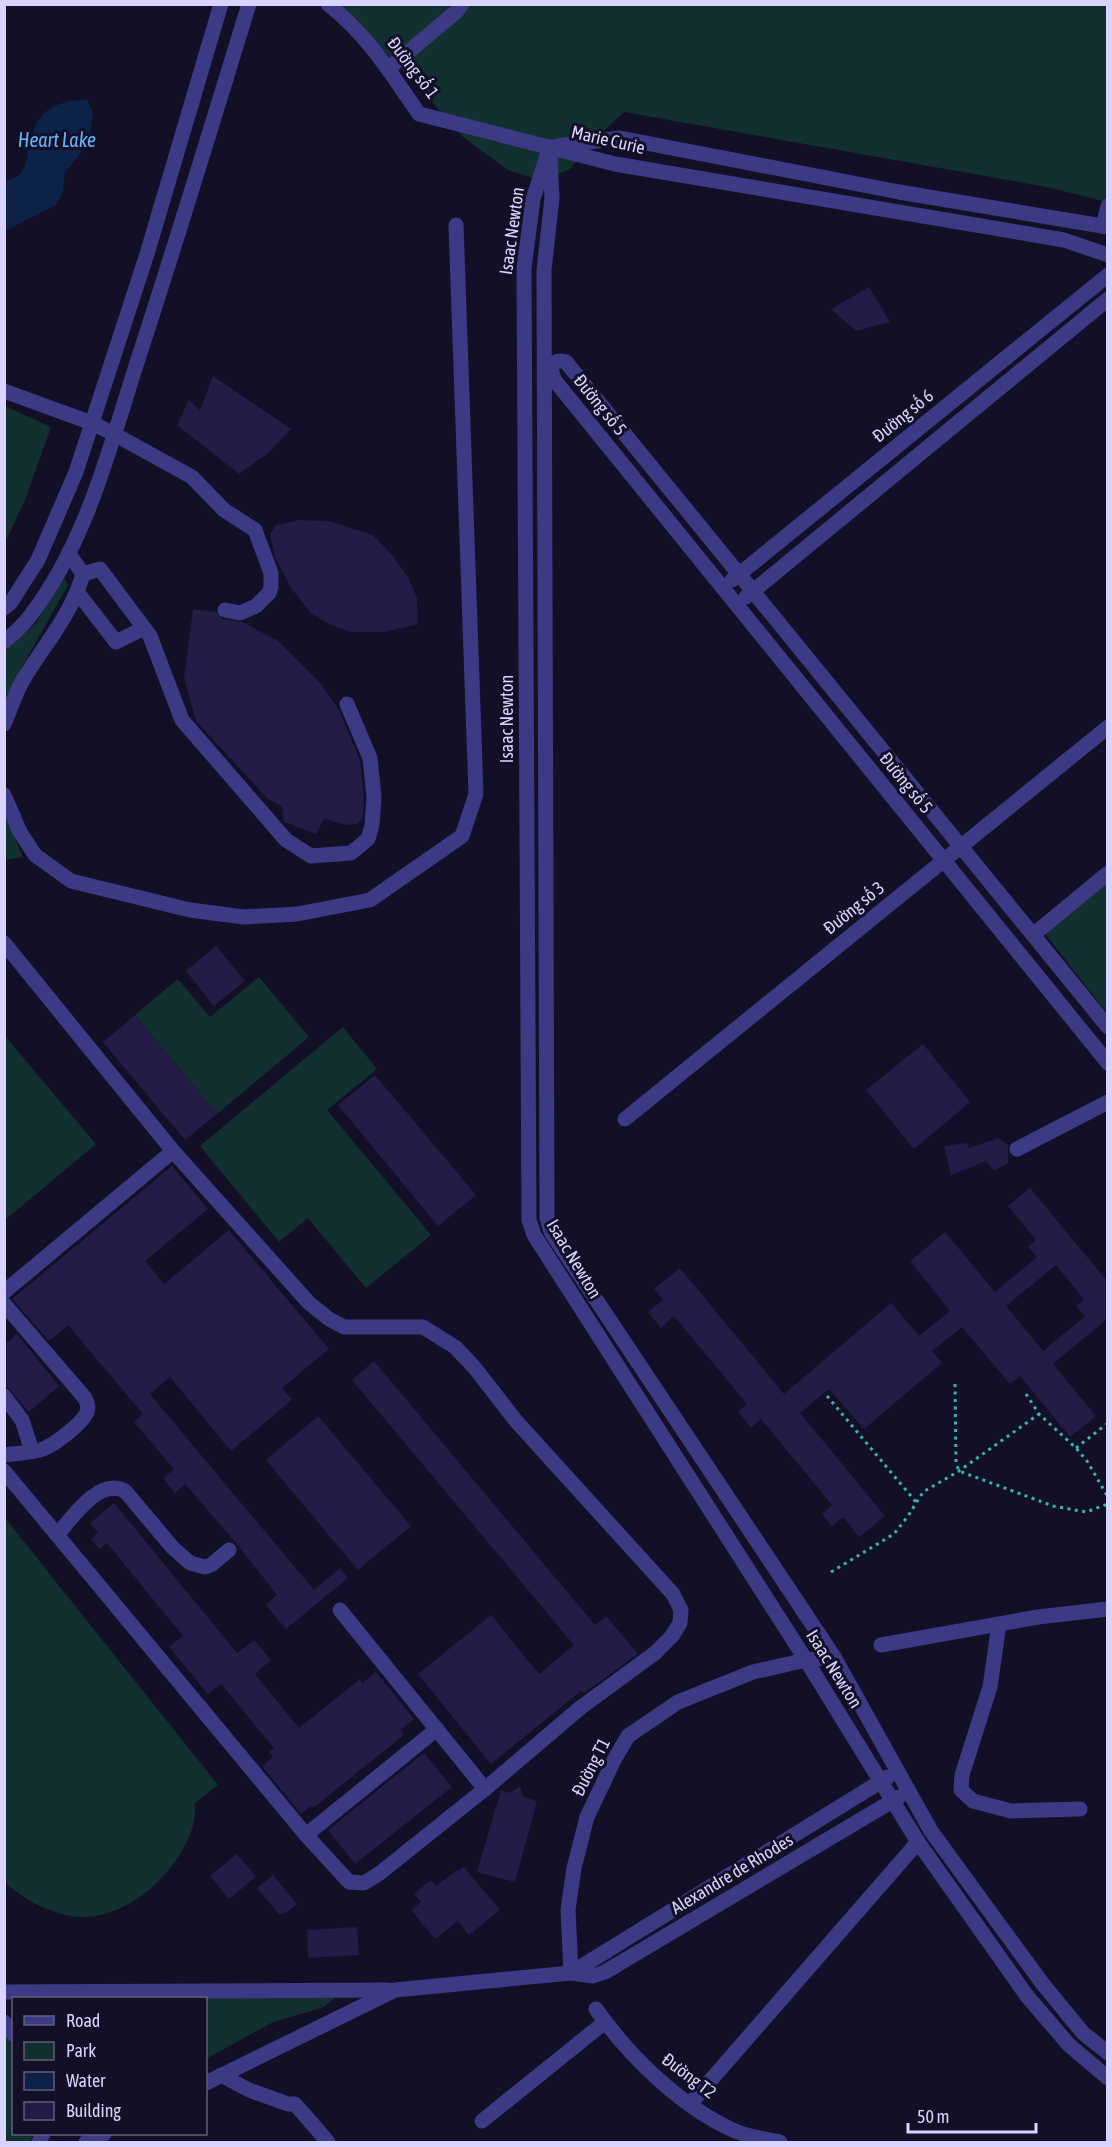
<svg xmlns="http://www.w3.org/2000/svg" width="1112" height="2147" viewBox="0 0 1112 2147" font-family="'Asap Condensed',sans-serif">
<rect width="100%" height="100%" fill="#130f26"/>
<!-- green -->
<g fill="#12302f">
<polygon points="339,5 1107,5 1107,202 1047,187 624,112 594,140 570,169 542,181 508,170 463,137 416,84"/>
<polygon points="5,406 51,427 25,500 5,543"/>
<polygon points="64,578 68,585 18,674 5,703 5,651 35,624"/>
<polygon points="5,815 23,857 5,860"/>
<polygon points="1107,878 1107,1013 1043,931"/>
<polygon points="259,977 309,1037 217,1114 135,1015 178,979 210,1017"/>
<polygon points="343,1027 377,1069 327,1110 431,1235 366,1288 308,1218 279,1242 200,1146"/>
<polygon points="4,1035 96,1144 5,1220 4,1220"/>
<path d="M5,1518L218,1785L195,1803C195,1810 195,1819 193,1826C179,1871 129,1920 78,1917C54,1915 21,1899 5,1882Z"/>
<polygon points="43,1995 335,1998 324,2007 271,2023 206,2059 206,1998 42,1998"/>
<polygon points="4,2033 13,2046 14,2134 33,2134 30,2142 5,2142"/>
</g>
<!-- water -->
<path fill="#0c2248" d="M87,99L93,113L90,136L78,157L65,172L63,192L56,205L5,231V182C10,180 17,177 21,173C27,166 27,155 29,147C36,110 53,102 87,99Z"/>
<!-- building -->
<g fill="#241b47" fill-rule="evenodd">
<polygon points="869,287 890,322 856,331 831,309"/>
<polygon points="213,376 291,429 267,454 239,474 177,425 189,400 200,410"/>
<polygon points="298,520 329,521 373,535 392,555 408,577 417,598 418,624 384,632 351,632 331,625 311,613 291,588 275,557 270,534 276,525"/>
<polygon points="193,609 216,612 223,619 242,622 277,640 321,684 339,710 360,760 364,797 363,818 357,824 347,825 324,819 316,834 284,822 282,807 267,798 196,721 184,677"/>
<polygon points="216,946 245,981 214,1006 186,971"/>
<polygon points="135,1015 217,1114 185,1140 103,1042"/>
<polygon points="923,1044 970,1102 914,1149 866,1090"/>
<polygon points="375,1075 476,1195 438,1226 338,1105"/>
<polygon points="998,1138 1008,1145 1008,1163 994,1171 986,1161 951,1175 944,1146 967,1143 969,1148"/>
<polygon points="172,1166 208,1209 145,1261 164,1284 229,1230 329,1349 282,1388 292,1400 231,1451 170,1377 150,1394 314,1590 340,1568 348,1578 286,1629 266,1605 277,1595 237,1544 185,1484 175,1493 163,1478 174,1469 134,1422 143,1414 68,1325 49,1341 12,1299"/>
<path d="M1030,1188L1107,1281V1319L1053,1364L1096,1416L1070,1437L1020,1376L1010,1384L962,1327L932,1351L942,1363L864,1429L829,1389L800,1413L885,1516L859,1537L843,1517L832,1526L822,1514L832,1505L761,1419L751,1428L738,1412L747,1404L674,1316L661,1328L648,1312L663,1300L654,1289L680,1268L784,1394L891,1303L919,1336L950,1311L910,1261L945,1232L995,1292L1037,1257L1028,1247L1036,1240L1008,1206ZM1056,1265L1084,1299L1076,1306L1085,1316L1043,1351L1006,1306Z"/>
<polygon points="17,1334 59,1386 29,1412 4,1383 4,1345"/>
<polygon points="374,1361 595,1625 606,1616 638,1654 584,1693 581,1691 491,1764 418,1674 491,1615 539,1674 574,1645 352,1380"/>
<polygon points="318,1416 411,1526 358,1570 266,1460"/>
<polygon points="114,1503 237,1653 254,1640 271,1660 255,1674 299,1728 360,1679 362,1683 376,1672 414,1719 400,1730 404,1735 313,1808 311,1806 301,1814 262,1766 273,1757 269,1752 274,1748 221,1684 208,1694 169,1647 183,1636 107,1543 99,1549 91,1539 98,1533 90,1523"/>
<polygon points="424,1753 452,1787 355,1864 328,1830"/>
<polygon points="520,1786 523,1797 537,1801 515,1882 477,1872 501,1790 510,1793"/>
<polygon points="237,1854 256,1877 229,1899 210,1876"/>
<polygon points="464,1867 500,1910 469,1935 458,1921 435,1939 411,1910 421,1902 414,1894 431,1880 436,1886 457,1870 458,1871"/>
<polygon points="273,1875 297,1904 284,1914 279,1914 257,1888"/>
<polygon points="357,1927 359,1955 308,1958 307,1930"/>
</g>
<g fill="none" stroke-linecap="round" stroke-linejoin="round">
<!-- path -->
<g stroke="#2fb8b0" stroke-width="3" stroke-dasharray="3 4.5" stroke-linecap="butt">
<polyline points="955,1384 956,1463 959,1471 1053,1506 1086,1512 1108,1504"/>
<polyline points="1026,1394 1039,1414 1076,1448 1087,1461 1108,1497"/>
<polyline points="827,1396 916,1502"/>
<polyline points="1076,1448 1108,1423"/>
<polyline points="831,1572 894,1534 908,1516 923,1492 959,1471 1039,1414"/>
</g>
<!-- minor -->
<g stroke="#3d3a85" stroke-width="15">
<path d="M328,4C368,36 390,72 419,114L615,164L1064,240L1108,255"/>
<polyline points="388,69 457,11 462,4"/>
<polyline points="558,146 620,138 899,192 1108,227"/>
<polyline points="550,147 533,199 524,268 529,1220 534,1235 806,1660 918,1842 1027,1996 1069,2045 1108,2078"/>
<polyline points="550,159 552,198 544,270 547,1218 551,1232 834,1657 931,1831 1042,1983 1083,2033 1108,2053"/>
<polyline points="1103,226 1108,206"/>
<polyline points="4,391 92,423 114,434 192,477 224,510 255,530 271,573 271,587 269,593 256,606 240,613 225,610"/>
<polyline points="83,574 100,569 150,636 182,720 286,840 311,856 351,853 368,839 372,825 374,797 370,758 347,704"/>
<polyline points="732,580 1108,275"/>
<polyline points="78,593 116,642 144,628"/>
<polyline points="746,597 1108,299"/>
<polyline points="4,608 11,602 38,560 76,472 147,254 221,4"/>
<path d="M4,642C13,634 23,626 30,616C88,541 111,442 140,353C178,237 213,121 249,4"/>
<path d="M4,724C11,709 15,693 23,680C44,645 72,614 83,574L69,554"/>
<polyline points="4,795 20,832 35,855 71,881 190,910 244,917 297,914 370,900 462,836 476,794 456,225"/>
<polyline points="1033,935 1108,873"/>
<polyline points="4,943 173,1151 4,1292"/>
<path d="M1108,1027L566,362C550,357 549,371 556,382L1108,1063"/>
<polyline points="625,1119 1108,727"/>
<polyline points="1017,1149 1108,1102"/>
<path d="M4,1304L85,1398C87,1403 89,1407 87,1412C83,1423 54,1445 43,1449C31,1453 17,1453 4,1455"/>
<polyline points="4,1396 22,1420 32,1451"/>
<polyline points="4,1471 306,1835 349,1882 364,1883 380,1873 485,1789 580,1708 655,1653 672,1636 680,1623 681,1610 673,1594 516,1421 474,1367 455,1347 423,1327 344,1327 329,1319 309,1303 173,1151"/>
<path d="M57,1535C72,1518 99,1477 125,1491L173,1548L190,1563L205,1567L211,1565L229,1550"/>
<polyline points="340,1610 485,1789"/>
<polyline points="999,1624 990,1687 962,1775 961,1790 973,1801 1011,1811 1080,1809"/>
<polyline points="881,1645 1038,1617 1108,1609"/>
<polyline points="306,1835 437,1729"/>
<polyline points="571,1973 568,1910 574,1868 587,1817 614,1760 628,1736 678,1702 753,1672 806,1660 834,1657"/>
<polyline points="571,1973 888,1777"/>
<polyline points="4,1992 389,1990"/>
<path d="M596,2009C629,2056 681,2107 735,2131C749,2137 766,2139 780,2142"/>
<polyline points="4,2022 14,2035"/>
<polyline points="221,2075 249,2090 288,2104 295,2104 328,2142"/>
<polyline points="206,2083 395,1990 571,1973 593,1976 605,1972 899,1797"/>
<polyline points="690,2104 918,1842"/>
<polyline points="482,2121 605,2022"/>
<polyline points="39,2142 43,2134"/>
<polyline points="86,2142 104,2134"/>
</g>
</g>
<g text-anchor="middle" stroke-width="6" stroke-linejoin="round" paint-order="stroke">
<!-- street labels -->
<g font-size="18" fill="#d9d4ff" stroke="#130f26">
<text transform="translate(413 68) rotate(53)" y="6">Đường số 1</text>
<text transform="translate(608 140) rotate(13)" y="6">Marie Curie</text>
<text transform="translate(512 231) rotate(-82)" y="6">Isaac Newton</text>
<text transform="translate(600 405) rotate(51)" y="6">Đường số 5</text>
<text transform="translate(903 416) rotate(-39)" y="6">Đường số 6</text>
<text transform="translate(507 719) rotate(-90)" y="6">Isaac Newton</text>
<text transform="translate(906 783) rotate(51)" y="6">Đường số 5</text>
<text transform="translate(854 908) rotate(-39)" y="6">Đường số 3</text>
<text transform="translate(574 1259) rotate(59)" y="6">Isaac Newton</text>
<text transform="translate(834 1669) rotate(58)" y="6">Isaac Newton</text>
<text transform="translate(591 1767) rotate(-63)" y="6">Đường T1</text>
<text transform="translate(732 1874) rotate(-31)" y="6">Alexandre de Rhodes</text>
<text transform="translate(689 2076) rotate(37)" y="6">Đường T2</text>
</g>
<!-- water labels -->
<g font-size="20" font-style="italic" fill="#62b6ff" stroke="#130f26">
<text x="57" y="147">Heart Lake</text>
</g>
</g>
<!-- border -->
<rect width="1112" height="2147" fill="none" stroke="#d9d4ff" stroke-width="12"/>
<!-- legend -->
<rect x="12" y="1997" width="195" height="138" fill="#130f26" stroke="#625e7d" stroke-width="1.5"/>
<rect x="24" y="2016" width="30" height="9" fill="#3d3a85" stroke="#625e7d" stroke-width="1.5"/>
<text x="66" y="2027" font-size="18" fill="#d9d4ff">Road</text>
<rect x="24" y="2042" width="30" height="18" fill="#12302f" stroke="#625e7d" stroke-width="1.5"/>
<text x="66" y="2057" font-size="18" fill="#d9d4ff">Park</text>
<rect x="24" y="2072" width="30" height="18" fill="#0c2248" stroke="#625e7d" stroke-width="1.5"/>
<text x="66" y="2087" font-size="18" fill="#d9d4ff">Water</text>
<rect x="24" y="2102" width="30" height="18" fill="#241b47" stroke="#625e7d" stroke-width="1.5"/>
<text x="66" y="2117" font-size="18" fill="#d9d4ff">Building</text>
<!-- scale -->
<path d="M908 2123v9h128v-9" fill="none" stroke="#d9d4ff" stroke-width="3"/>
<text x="917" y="2123" font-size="18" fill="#d9d4ff" stroke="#130f26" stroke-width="4.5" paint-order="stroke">50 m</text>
</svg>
